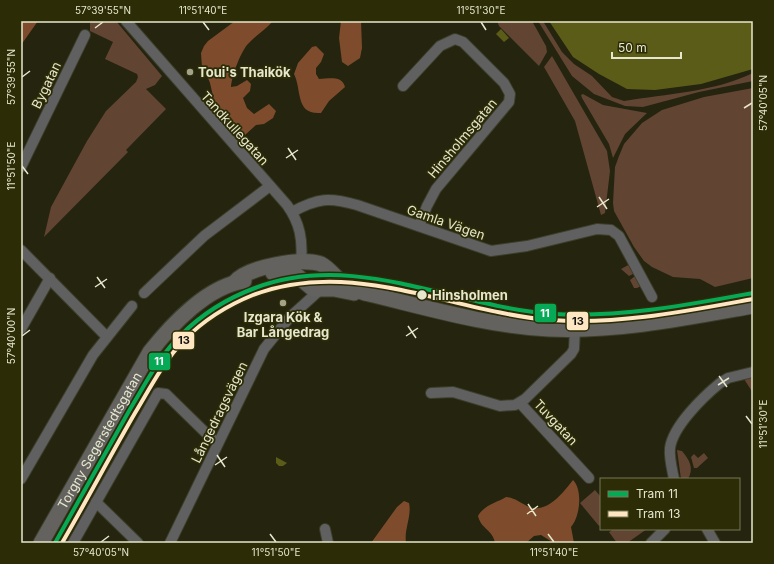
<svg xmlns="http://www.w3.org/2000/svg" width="774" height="564" viewBox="0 0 774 564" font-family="Inter,sans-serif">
<rect width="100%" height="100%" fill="#24240f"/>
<!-- green -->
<g fill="#614432">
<polygon points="93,21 116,21 162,76 155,85 146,89 166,109 126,150 128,152 44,237 51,207 87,141 106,111 136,82 138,77 137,74 105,59 113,42 90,31 90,23"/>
<polygon points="497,21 532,21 546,46 547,52 539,66 499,26"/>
<path d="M538,21H543L562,52L574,64L592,76L612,97L624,101C666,94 714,92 753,73V81L699,92L643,107L625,106L594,94L572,76Z"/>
<polygon points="552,56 607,151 610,171 605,213 601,215 575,121 544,67"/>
<polygon points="753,88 753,278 715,287 700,279 673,277 652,267 644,261 634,247 614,211 613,203 615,167 619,156 624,144 642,123 662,110 704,97"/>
<polygon points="583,94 603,105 647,113 625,134 613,158 609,144 582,98 581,95"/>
<polygon points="630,264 635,273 629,276 621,269"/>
<polygon points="635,276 641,286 637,288 634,288 630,280"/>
<polygon points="753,377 753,393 744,379"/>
<path d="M677,450L682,451C690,461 694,468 688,479H681Z"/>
<polygon points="704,453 708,458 697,468 694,468 691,457 694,454 698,458"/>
<polygon points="595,490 601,497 601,524 599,526 580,503"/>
<polygon points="614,529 647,529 627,543 617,543 609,532"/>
</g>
<!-- forest -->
<g fill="#7e4c2c">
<polygon points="21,21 38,21 21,45"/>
<path d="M235,21H273C265,30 255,36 247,45C240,54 232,75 231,87L237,86L247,80L251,84L250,91L243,98L247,108L254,114L269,104L276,111L273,118L264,124L256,125L245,135L238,136L230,131L218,118L210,83L206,73L202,68L201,53L204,46L208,41Z"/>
<polygon points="341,21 361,21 362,48 360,58 348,66 342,62 339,38"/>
<path d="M316,46L324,54L321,62L316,68V74L319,79C328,79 342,75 345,87L329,101L321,113C295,115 302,90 294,74L298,63L312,47Z"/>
<path d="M573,480C583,490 580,517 571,527L574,543H554L541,535L534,536L526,543H495C493,530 481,529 478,516C484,505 496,503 506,497C515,498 519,502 527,506C546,515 562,494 573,480Z"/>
<path d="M404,501L409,503C412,516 404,529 406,543H371L397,507Z"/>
</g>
<!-- water -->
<g fill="#5c5c19">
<polygon points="549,21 753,21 753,69 701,84 655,90 627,89 599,74 573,57"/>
<polygon points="501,29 509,38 504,42 496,34"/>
<polygon points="276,457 287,463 283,466 279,466 276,463"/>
</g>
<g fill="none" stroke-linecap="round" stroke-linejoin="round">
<!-- street casing -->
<g stroke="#3d3e2b" stroke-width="12">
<g id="street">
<path d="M126,21L287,205C300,223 303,240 301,262"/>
<polyline points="403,86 440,46 455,39 463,42 504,83 510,94 509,102 436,189 427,206 419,226"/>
<polyline points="21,167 85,35"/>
<path d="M292,212C318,198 329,197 357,205L491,251L527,246L597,229L611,230L619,236L652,297"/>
<polyline points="21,250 107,337"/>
<polyline points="144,293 204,236 270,186"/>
<polyline points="21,329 50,278"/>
<polyline points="431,393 453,392 500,406 515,405 525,399 571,354 574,349 575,329"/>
<polyline points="520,403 589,478"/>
<polyline points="21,479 93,355 132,306"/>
<path d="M674,479C672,469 669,458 670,448C673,426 703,397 720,383L728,378L753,372"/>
<polyline points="96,502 138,543"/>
<polyline points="325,529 328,543"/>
<polyline points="707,529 715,543"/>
<polyline points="73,543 158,393 166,394 212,439 218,442"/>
<polyline points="170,543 264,349 290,317 321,289"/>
<polyline points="651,543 665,529"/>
</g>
</g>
<!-- secondary casing -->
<g stroke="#3d3e2b" stroke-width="17">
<g id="secondary">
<polyline points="273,273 289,272 294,273 313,289 334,289 354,293"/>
<path d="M235,282C247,267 302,257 321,264C327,267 332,273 337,278C345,284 359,292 369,294C428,308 488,326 549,329C617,332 686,318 753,306"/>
<path id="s1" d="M41,543L150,352C172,324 208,286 244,281"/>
</g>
</g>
<!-- street -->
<use href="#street" stroke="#606060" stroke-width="10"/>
<!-- secondary -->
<use href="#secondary" stroke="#63625f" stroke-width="15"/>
<!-- tram-1 casing -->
<g stroke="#2c2c07" stroke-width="7">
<path id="tram-1" d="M55,543C80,499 104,455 129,411C145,385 159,356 181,335C202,314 228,298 255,288C355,250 453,307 553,314C620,318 687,305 753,293"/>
</g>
<!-- tram-2 casing -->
<g stroke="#2c2c07" stroke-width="7">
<path id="tram-2" d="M62,543C87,500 110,456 135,413C150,388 164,361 184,340C203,321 228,305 253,295C355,257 450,312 551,320C618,325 687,311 753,299"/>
</g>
<!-- tram-1 -->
<use href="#tram-1" stroke="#06aa56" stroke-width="4"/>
<!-- tram-2 -->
<use href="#tram-2" stroke="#fee6c2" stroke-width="4"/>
</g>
<!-- ticks -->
<path fill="none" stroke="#e6e7cd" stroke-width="1.5" d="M203,22L209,30M481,22L486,30M95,28L103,22M22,77L30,71M744,108L752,103M288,148L296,160M286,158L298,150M22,166L28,174M599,197L607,209M597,207L609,199M97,277L105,288M95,287L107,279M408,326L416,338M22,336L30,330M406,336L418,328M719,376L727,387M718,385L729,378M746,416L752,424M217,455L225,467M215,465L227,457M528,504L536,516M527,514L538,506M270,534L276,542M548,534L554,542M101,542L109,536"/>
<!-- markers -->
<g fill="#a2a38a" stroke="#2c2c07" stroke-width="1.5">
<circle cx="190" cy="72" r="4"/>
<circle cx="283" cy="303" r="4"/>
</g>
<circle fill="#e6e7cd" stroke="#2c2c07" stroke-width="1.5" cx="422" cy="295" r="5.5"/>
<g text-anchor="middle" stroke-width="3.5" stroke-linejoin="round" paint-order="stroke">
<!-- poi labels -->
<g font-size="13" font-weight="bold" fill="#e6e7cd" stroke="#2c2c07" text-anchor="start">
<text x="198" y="77">Toui's Thaikök</text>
<text x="283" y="322" text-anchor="middle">Izgara Kök &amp;<tspan x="283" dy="15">Bar Långedrag</tspan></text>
</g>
<!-- street labels -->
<g font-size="13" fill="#e6e7cd" stroke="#2c2c07">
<text transform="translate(46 85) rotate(-64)" y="5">Bygatan</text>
<text transform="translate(235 128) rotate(48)" y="5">Tandkullegatan</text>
<text transform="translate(462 138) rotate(-50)" y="5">Hinsholmsgatan</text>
<text transform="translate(446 222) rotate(19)" y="5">Gamla Vägen</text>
<text transform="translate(219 412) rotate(-64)" y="5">Långedragsvägen</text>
<text transform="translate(556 422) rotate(47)" y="5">Tuvgatan</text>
<text dy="5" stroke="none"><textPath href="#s1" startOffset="118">Torgny Segerstedtsgatan</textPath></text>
</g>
<!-- stop labels -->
<g font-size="13" font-weight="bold" fill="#e6e7cd" stroke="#2c2c07" text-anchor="start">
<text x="432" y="300">Hinsholmen</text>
</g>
</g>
<g stroke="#2c2c07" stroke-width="1.5">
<rect x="534" y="303" width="23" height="20" rx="4" fill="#06aa56"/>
<rect x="566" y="311" width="23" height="20" rx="4" fill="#fee6c2"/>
<rect x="172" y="331" width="23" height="19" rx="4" fill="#fee6c2"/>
<rect x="148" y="352" width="23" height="19" rx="4" fill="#06aa56"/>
</g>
<g font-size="11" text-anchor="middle" font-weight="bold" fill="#fff">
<text x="545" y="317">11</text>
<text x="159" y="365">11</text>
</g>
<g font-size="11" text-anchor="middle" font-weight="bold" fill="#111">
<text x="578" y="325">13</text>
<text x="184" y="344">13</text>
</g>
<!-- border -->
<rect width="774" height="564" fill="none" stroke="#2c2c07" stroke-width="44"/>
<!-- legend -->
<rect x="600" y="478" width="140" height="52" fill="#2c2c07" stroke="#767756"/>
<rect x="608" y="491" width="20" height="6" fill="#06aa56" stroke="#767756"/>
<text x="636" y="498" font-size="12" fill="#e6e7cd">Tram 11</text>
<rect x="608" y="511" width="20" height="6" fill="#fee6c2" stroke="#767756"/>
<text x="636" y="518" font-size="12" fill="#e6e7cd">Tram 13</text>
<!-- scale -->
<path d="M612 52v6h69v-6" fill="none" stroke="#e6e7cd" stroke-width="2"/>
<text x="618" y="52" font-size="12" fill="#e6e7cd" stroke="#2c2c07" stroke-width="3" paint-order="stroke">50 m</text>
<rect x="22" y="22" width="730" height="520" fill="none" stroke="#e6e7cd" stroke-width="1.5"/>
<g font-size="10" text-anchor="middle" fill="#e6e7cd">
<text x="103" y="14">57°39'55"N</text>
<text x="203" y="14">11°51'40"E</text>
<text x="481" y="14">11°51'30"E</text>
<text transform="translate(11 77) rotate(-90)" y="4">57°39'55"N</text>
<text transform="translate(763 103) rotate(-90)" y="4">57°40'05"N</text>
<text transform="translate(11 166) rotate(-90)" y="4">11°51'50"E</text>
<text transform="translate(11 336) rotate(-90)" y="4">57°40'00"N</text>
<text transform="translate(763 424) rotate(-90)" y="4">11°51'30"E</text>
<text x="101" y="556">57°40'05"N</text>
<text x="276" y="556">11°51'50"E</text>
<text x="554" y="556">11°51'40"E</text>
</g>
</svg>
